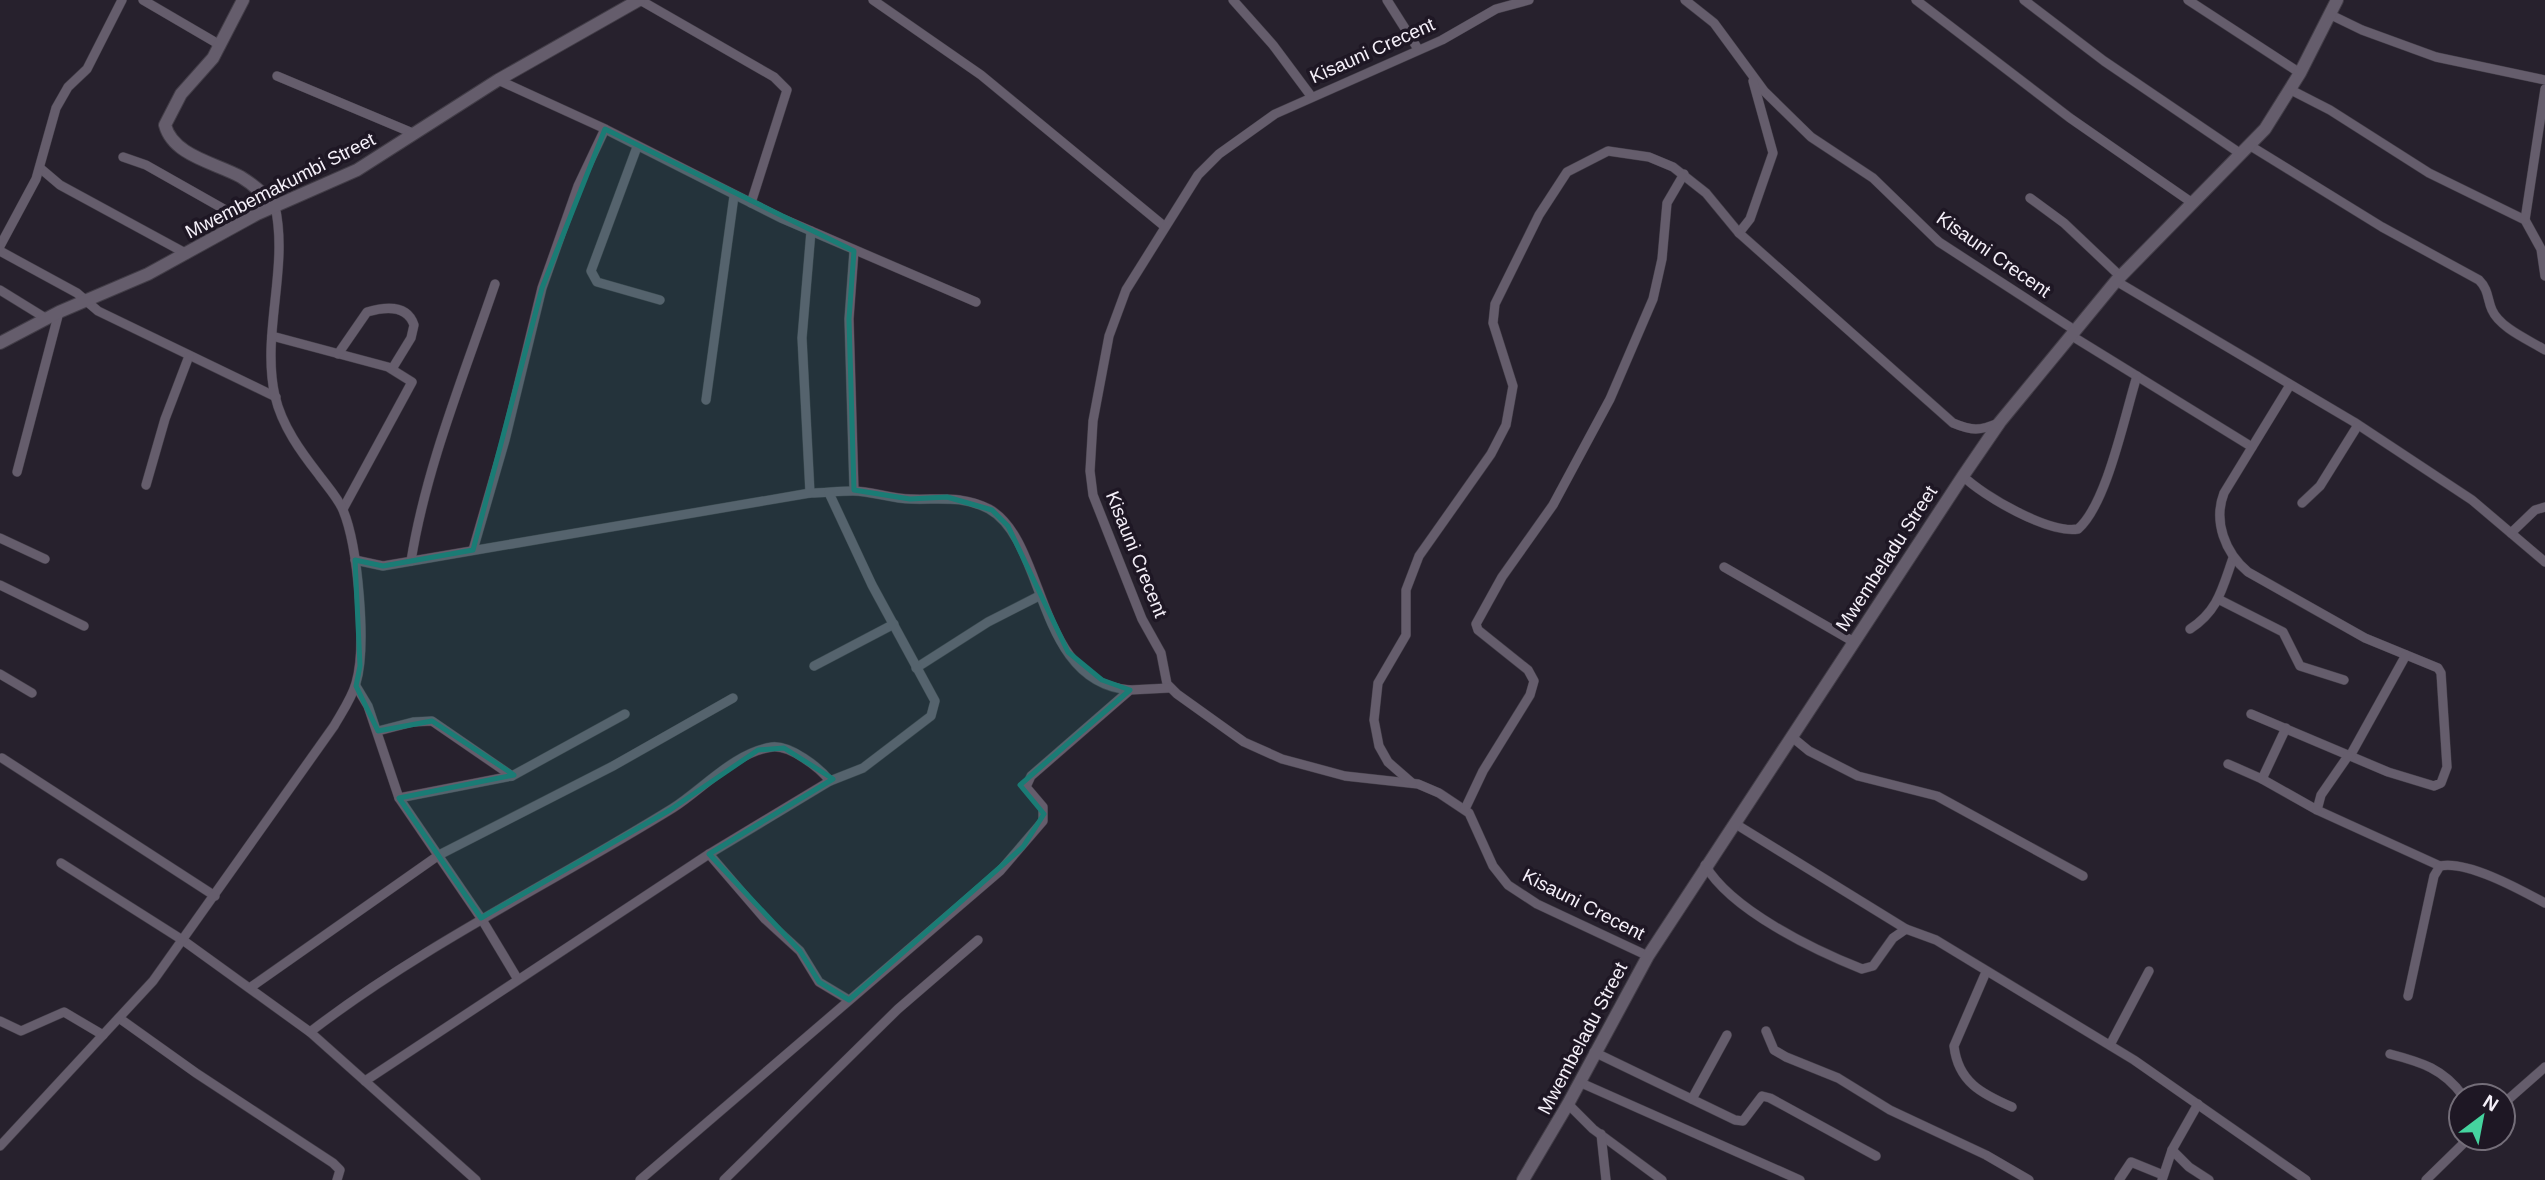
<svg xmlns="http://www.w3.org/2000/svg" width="2545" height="1180" viewBox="0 0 2545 1180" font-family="Helvetica,sans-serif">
<rect width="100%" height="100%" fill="#27212d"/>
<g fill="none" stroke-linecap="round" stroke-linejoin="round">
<!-- minor casing -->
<g stroke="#423d47" stroke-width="10">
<g id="minor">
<polyline points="143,0 220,45"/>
<polyline points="640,0 774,77 787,90 751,203"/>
<polyline points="873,0 981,75 1164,226"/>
<polyline points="1233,0 1273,45 1311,96"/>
<polyline points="1387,0 1418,49"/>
<polyline points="1529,0 1496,9 1442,40 1275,114 1219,154 1198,175 1126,290 1109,336 1093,421 1090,471 1093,495 1142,619 1161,653 1167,684 1177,694 1244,742 1282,759 1345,776 1418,784 1439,793 1469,813 1493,866 1508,885 1537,904 1648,956"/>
<polyline points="1685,0 1714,23 1764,91 1811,137 1873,178 1939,242 2076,331"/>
<polyline points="1916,0 2070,118 2191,202"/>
<polyline points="2024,0 2104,61 2241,154"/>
<polyline points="2188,0 2300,73"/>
<polyline points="2329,14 2362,30 2436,57 2545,80"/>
<polyline points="277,76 415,134"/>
<polyline points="498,80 601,127 781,218 976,302"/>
<polyline points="2289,89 2330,110 2429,173 2525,220 2541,249 2545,276"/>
<path d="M2249,145L2382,227L2479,280C2489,290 2487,299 2492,310C2500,328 2529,340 2545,350"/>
<polyline points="637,147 591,271 597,282 660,300"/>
<polyline points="123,157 146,165 245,221"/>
<polyline points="40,168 60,185 187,254"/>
<polyline points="2030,198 2064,223 2121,277"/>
<polyline points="2525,220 2545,89"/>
<polyline points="1739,233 1750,219 1773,153 1753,81"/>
<polyline points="0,246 36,179 56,108 68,87 87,69 122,0"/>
<polyline points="0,251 77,293 98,311 276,397"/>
<polyline points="854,251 849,319 854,490"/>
<polyline points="2116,281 2354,422 2472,500 2545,562"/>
<polyline points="0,290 47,319"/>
<polyline points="272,336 388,367 412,382 343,509"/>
<polyline points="2072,336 2252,447"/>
<path d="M338,354L367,312C384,307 407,304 414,325L411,338L392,369"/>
<polyline points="706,400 734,196"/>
<polyline points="17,472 59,312"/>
<path d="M1963,476C1983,496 2049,534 2078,529C2107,504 2125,414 2137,376"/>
<polyline points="146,485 165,419 189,356"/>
<polyline points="810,493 802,338 811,231"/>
<polyline points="2302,503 2320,486 2358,425"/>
<polyline points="2511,533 2535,510 2545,507"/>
<polyline points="0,538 45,559"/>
<polyline points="473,550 505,440 542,288 578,186 605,129"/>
<path d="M355,560L383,566L810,493C824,493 838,491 853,491C872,491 891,499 911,499C939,500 962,495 989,509C1047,541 1035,683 1130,690"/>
<path d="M411,561C426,467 464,375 495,284"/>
<polyline points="1724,567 1854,642"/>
<polyline points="0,585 84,626"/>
<polyline points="2218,599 2283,632 2300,666 2344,680"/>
<path d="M2190,629C2218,611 2222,589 2233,558"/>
<polyline points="814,666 894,624"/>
<polyline points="916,668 988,622 1039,596"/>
<polyline points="0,674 32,693"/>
<polyline points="356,686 368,706 399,798 481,918 517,978"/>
<path d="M2251,714L2388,772L2434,786L2441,783L2447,767L2441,673L2438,668L2365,638L2248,572C2225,553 2213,521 2224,493L2290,385"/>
<polyline points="378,731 413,722 432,721 512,776"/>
<polyline points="1792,737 1809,751 1858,776 1937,796 2083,876"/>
<polyline points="2350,756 2406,655"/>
<polyline points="2,758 215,896"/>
<polyline points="2228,764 2262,779 2286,728"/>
<polyline points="2262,779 2317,810 2440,866"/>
<path d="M1412,783L1388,762L1379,746L1374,720L1378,683L1406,635V590L1419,556L1491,454L1506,425L1513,386L1493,323L1495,304L1539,215L1567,172L1608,151L1649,157L1673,167L1706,193L1739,233L1953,423C1972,431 1980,431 1998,423"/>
<polyline points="399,798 512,776 625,714"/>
<polyline points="1465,809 1483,771 1530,695 1534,681 1528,670 1478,630 1476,624 1502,577 1553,505 1610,399 1653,299 1662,259 1667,203 1684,174"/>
<polyline points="2317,810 2321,795 2348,756"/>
<polyline points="1734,823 1906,929"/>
<polyline points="709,854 765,919 800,951 819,982 849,1000"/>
<polyline points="61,863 184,941 310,1032 476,1180"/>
<path d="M1705,865C1731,910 1814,950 1862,969L1873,966L1893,938L1906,929L1936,940L2134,1060L2306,1180"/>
<path d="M1986,972L1954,1046C1958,1082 1982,1094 2012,1107"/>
<polyline points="251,987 439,855 613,766 733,698"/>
<path d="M2408,996L2434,876L2440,866C2467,860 2521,890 2545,903"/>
<polyline points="119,1018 196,1073 333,1163 340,1170 337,1180"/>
<polyline points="0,1021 21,1031 64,1012 103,1035"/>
<polyline points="1766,1031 1774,1050 1786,1057 1838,1078 1890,1110 1986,1155 2029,1180"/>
<path d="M310,1032C423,945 552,883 673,808C703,789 735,752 772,747C790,745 819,767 830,781"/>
<polyline points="2110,1045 2149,971"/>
<polyline points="1594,1052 1735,1120 1743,1121 1762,1096 1770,1098 1876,1156"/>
<path d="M2390,1054C2421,1062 2444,1069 2463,1096"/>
<polyline points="365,1081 709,854 830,781 863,768 931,716 935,701 872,585 829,493"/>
<polyline points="1579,1082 1800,1180"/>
<polyline points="1692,1099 1727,1035"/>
<polyline points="1568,1104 1593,1129 1662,1180"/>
<polyline points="2503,1104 2545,1067"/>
<polyline points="1601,1134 1606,1180"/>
<path d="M0,1146L153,981L334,726C342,712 352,698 356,683C367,646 358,546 343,510C338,498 327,486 319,475C301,452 282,426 275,396C261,334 289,268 275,206"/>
<polyline points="2172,1150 2189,1167 2209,1180"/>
<polyline points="640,1180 1000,871 1043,821 1043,807 1026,787 1031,776 1130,690 1169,688"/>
<polyline points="724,1180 898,1009 978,940"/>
<polyline points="2119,1180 2131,1162 2163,1175"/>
<polyline points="2162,1180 2172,1150 2198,1104"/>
<polyline points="2426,1180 2469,1138"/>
</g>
</g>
<!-- tertiary casing -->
<g stroke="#423d47" stroke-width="14">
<g id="tertiary">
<path d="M243,0L213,58L181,94L165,125C173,156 216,163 241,177C254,185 265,195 275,206"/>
<polyline points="0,343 59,312 148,274 257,214 357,170 498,80 639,0"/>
<polyline points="1523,1180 1568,1104 1648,956 1963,476 2000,422 2116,281 2265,129 2300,73 2337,0"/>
</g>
</g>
<!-- minor -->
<use href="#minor" stroke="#655d6c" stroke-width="9"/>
<!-- tertiary -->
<use href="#tertiary" stroke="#655d6c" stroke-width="12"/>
</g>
<!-- marked area -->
<path fill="#1a7c75" fill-opacity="0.2" stroke="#1a7c75" stroke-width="5" stroke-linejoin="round" d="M605,129L854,251L849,319L854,490L910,499L947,497L992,510L1008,526L1068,652L1102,680L1130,690L1020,785L1044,814L1023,847L849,1000L819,982L800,951L709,854L833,779L784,748L758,750L670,810L481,918L399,798L514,775L432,721L378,731L356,686L360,666L355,560L383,566L473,550L542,288Z"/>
<g text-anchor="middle" stroke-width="7" stroke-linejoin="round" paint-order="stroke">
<!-- street labels -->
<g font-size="19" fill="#f5f0f9" stroke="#1e1724">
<text transform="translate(1372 50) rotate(-24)" y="7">Kisauni Crecent</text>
<text transform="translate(280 185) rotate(-27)" y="7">Mwembemakumbi Street</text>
<text transform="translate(1994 254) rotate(35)" y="7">Kisauni Crecent</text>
<text transform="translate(1137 554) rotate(68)" y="7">Kisauni Crecent</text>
<text transform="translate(1886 558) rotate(-57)" y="7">Mwembeladu Street</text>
<text transform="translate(1584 904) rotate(27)" y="7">Kisauni Crecent</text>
<text transform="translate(1582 1038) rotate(-62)" y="7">Mwembeladu Street</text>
</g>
</g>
<!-- north arrow -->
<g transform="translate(2482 1117) rotate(32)"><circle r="33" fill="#1e1724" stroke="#746e79" stroke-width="2"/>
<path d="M0-5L12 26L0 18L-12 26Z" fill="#45d49f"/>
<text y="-10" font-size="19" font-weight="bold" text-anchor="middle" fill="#f5f0f9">N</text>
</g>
</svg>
